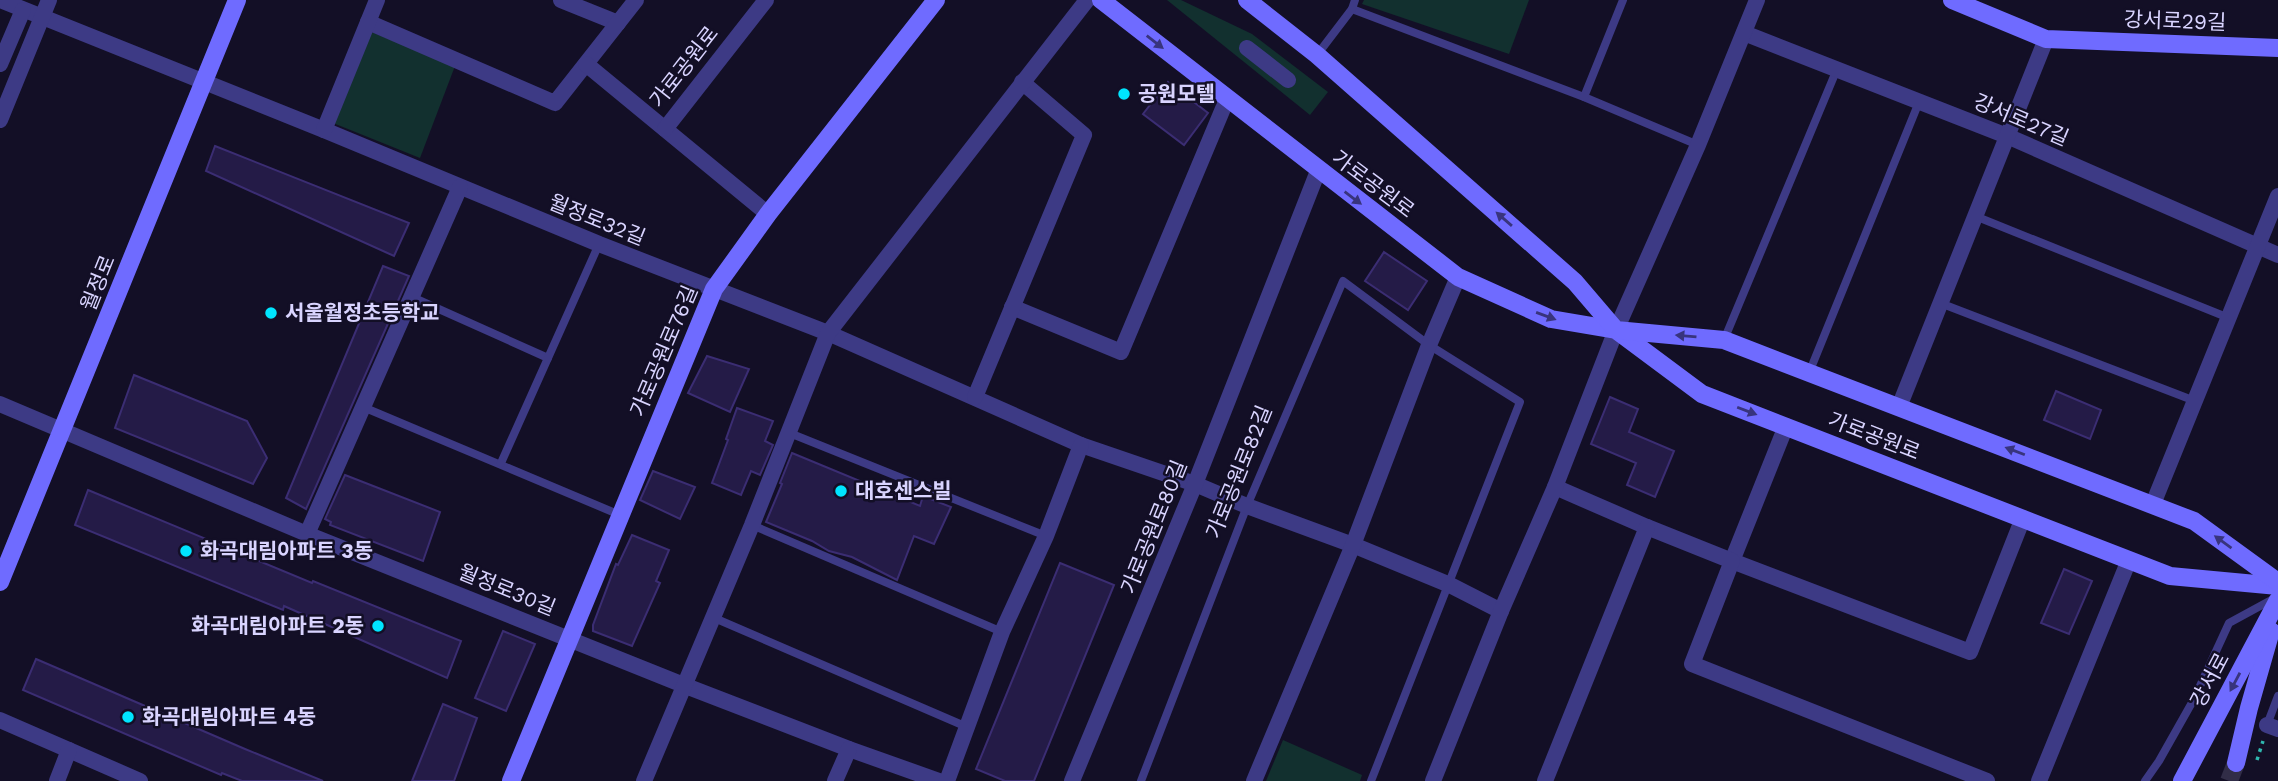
<svg xmlns="http://www.w3.org/2000/svg" width="2278" height="781" viewBox="0 0 2278 781" font-family="'Work Sans','Noto Sans KR',sans-serif">
<rect width="100%" height="100%" fill="#130f26"/>
<!-- green -->
<g fill="#12302f">
<polygon points="1167,0 1181,0 1252,34 1328,92 1310,115"/>
<polygon points="1364,0 1529,0 1509,54 1362,4"/>
<polygon points="369,31 455,66 420,158 333,123"/>
<polygon points="1283,740 1362,775 1360,781 1266,781"/>
</g>
<!-- building -->
<g fill="#241b47" stroke="#3b2d73" stroke-width="2">
<polygon points="1168,82 1208,113 1184,145 1143,114"/>
<polygon points="215,146 409,223 394,256 206,171"/>
<polygon points="1384,252 1427,281 1408,310 1365,281"/>
<polygon points="383,266 409,276 306,509 286,498"/>
<polygon points="707,356 749,369 730,412 688,393"/>
<polygon points="134,375 247,421 267,458 253,484 115,428"/>
<polygon points="2056,391 2101,410 2090,439 2044,420"/>
<polygon points="1610,397 1638,409 1629,432 1674,451 1655,497 1627,485 1636,463 1591,444"/>
<polygon points="737,408 773,421 765,441 773,445 760,475 751,471 741,495 712,483 728,440 726,439"/>
<polygon points="792,453 920,506 923,496 951,507 934,544 914,536 897,580 852,557 829,551 812,541 766,522 782,484 780,483"/>
<polygon points="653,471 695,487 680,519 640,500"/>
<polygon points="345,475 440,512 423,561 330,525 331,522 325,519"/>
<polygon points="88,490 312,583 313,581 461,641 447,678 284,606 283,610 75,525"/>
<polygon points="632,535 669,550 656,581 660,583 632,646 593,631 593,625 616,564 618,565"/>
<polygon points="1060,563 1114,585 1034,781 1005,781 976,769"/>
<polygon points="2064,569 2092,581 2069,634 2041,623"/>
<polygon points="503,631 535,644 506,711 475,698"/>
<polygon points="36,659 245,749 323,781 242,781 222,773 221,775 23,690"/>
<polygon points="443,704 477,718 454,781 412,781"/>
</g>
<g fill="none" stroke-linecap="round" stroke-linejoin="round">
<!-- secondary-tunnel -->
<polyline stroke="#312d47" stroke-width="18" stroke-dasharray="18 9" stroke-linecap="butt" points="2229,781 2236,763"/>
<!-- path -->
<polyline stroke="#2fb8b0" stroke-width="3.5" stroke-dasharray="3.5 5" stroke-linecap="butt" points="2257,760 2263,741"/>
<!-- lane -->
<g stroke="#3d3a85" stroke-width="8">
<polyline points="1352,9 1584,97 1698,145"/>
<polyline points="1317,55 1352,9 1355,0"/>
<polyline points="1584,97 1623,0"/>
<polyline points="1975,216 2229,318"/>
<polyline points="412,297 548,358"/>
<polyline points="1940,303 2195,401"/>
<polyline points="1724,340 1837,69"/>
<polyline points="1809,373 1919,102"/>
<polyline points="363,407 620,515"/>
<polyline points="787,432 1046,536"/>
<polyline points="501,463 599,244"/>
<polyline points="752,525 1002,632"/>
<polyline points="712,617 967,727"/>
<polyline points="2267,725 2278,696"/>
<polyline points="1141,781 1247,506 1343,281 1429,345 1520,402 1371,781"/>
<polyline points="2145,781 2159,761 2194,699 2229,623 2275,598"/>
</g>
<!-- street -->
<g stroke="#3d3a85" stroke-width="16">
<polyline points="0,0 324,130 599,244 828,333 1081,445 1195,484 1247,506 1353,545 1450,585 1501,611"/>
<polyline points="561,0 618,23"/>
<polyline points="368,22 555,103 636,0"/>
<polyline points="1744,33 2007,136 2278,255"/>
<polyline points="1247,48 1288,80"/>
<polyline points="0,64 23,10"/>
<polyline points="586,64 768,214"/>
<polyline points="0,120 49,0"/>
<polyline points="665,129 766,0"/>
<polyline points="324,130 377,0"/>
<polyline points="1012,307 1121,352 1227,99"/>
<polyline points="975,397 1084,135 1022,82"/>
<polyline points="0,404 307,534 691,688 849,749 939,781"/>
<polyline points="1899,407 2046,39"/>
<polyline points="1786,426 1732,561 1970,652 2023,518"/>
<polyline points="1555,487 1647,527 1732,561 1692,664 1987,781"/>
<polyline points="2153,504 2278,196"/>
<polyline points="307,534 460,187"/>
<polyline points="0,720 140,781"/>
<polyline points="2267,725 2278,729"/>
<polyline points="57,781 69,750"/>
<polyline points="644,781 752,525 828,333 1087,0"/>
<polyline points="835,781 849,749"/>
<polyline points="947,781 1002,632 1046,536 1081,445"/>
<polyline points="1072,781 1195,484 1318,171"/>
<polyline points="1254,781 1353,545 1429,345 1458,277"/>
<polyline points="1433,781 1501,611 1555,487 1616,330 1698,145 1757,0"/>
<polyline points="1545,781 1647,527"/>
<polyline points="2039,781 2129,560"/>
</g>
<!-- secondary -->
<g stroke="#6f6bff" stroke-width="18">
<polyline points="1101,0 1458,277 1551,319 1616,330 1702,394 2170,576 2278,586"/>
<polyline points="1247,0 1317,55 1575,282 1616,330 1724,340 2194,521 2278,582"/>
<polyline points="1952,0 2046,39 2278,48"/>
<polyline points="0,582 237,0"/>
<polyline points="2236,763 2249,708 2271,631"/>
<polyline points="511,781 714,289 768,214 936,0"/>
<polyline points="2182,781 2278,600"/>
</g>
</g>
<!-- one-way arrows -->
<defs><path id="oneway-solid" d="M-6-.8H1V-3.2L6.5 0L1 3.2V.8H-6Z" transform="scale(1.75)"/></defs>
<g fill="#38347d">
<use href="#oneway-solid" transform="translate(1155 42) rotate(38)"/>
<use href="#oneway-solid" transform="translate(1353 198) rotate(37)"/>
<use href="#oneway-solid" transform="translate(1504 219) rotate(-139)"/>
<use href="#oneway-solid" transform="translate(1546 316) rotate(20)"/>
<use href="#oneway-solid" transform="translate(1686 336) rotate(-175)"/>
<use href="#oneway-solid" transform="translate(1747 411) rotate(21)"/>
<use href="#oneway-solid" transform="translate(2015 451) rotate(-159)"/>
<use href="#oneway-solid" transform="translate(2223 542) rotate(-144)"/>
<use href="#oneway-solid" transform="translate(2235 682) rotate(118)"/>
</g>
<!-- markers -->
<g fill="#00e5ff" stroke="#130f26" stroke-width="2.5">
<circle cx="1124" cy="94" r="7"/>
<circle cx="271" cy="313" r="7"/>
<circle cx="841" cy="491" r="7"/>
<circle cx="186" cy="551" r="7"/>
<circle cx="378" cy="626" r="7"/>
<circle cx="128" cy="717" r="7"/>
</g>
<g text-anchor="middle" stroke-width="5" stroke-linejoin="round" paint-order="stroke">
<!-- street labels -->
<g font-size="21" fill="#d9d4ff" stroke="#130f26">
<text transform="translate(2175 21) rotate(2)" y="7">강서로29길</text>
<text transform="translate(684 67) rotate(-52)" y="7">가로공원로</text>
<text transform="translate(2021 120) rotate(23)" y="7">강서로27길</text>
<text transform="translate(1373 184) rotate(37)" y="7">가로공원로</text>
<text transform="translate(597 220) rotate(22)" y="7">월정로32길</text>
<text transform="translate(98 283) rotate(-68)" y="7">월정로</text>
<text transform="translate(664 351) rotate(-67)" y="7">가로공원로76길</text>
<text transform="translate(1874 436) rotate(21)" y="7">가로공원로</text>
<text transform="translate(1239 472) rotate(-68)" y="7">가로공원로82길</text>
<text transform="translate(1154 527) rotate(-68)" y="7">가로공원로80길</text>
<text transform="translate(507 590) rotate(22)" y="7">월정로30길</text>
<text transform="translate(2210 680) rotate(-62)" y="7">강서로</text>
</g>
<!-- poi labels -->
<g font-size="21" font-weight="bold" fill="#d9d4ff" stroke="#130f26" text-anchor="start">
<text x="1138" y="101">공원모텔</text>
<text x="285" y="320">서울월정초등학교</text>
<text x="855" y="498">대호센스빌</text>
<text x="200" y="558">화곡대림아파트 3동</text>
<text x="364" y="633" text-anchor="end">화곡대림아파트 2동</text>
<text x="142" y="724">화곡대림아파트 4동</text>
</g>
</g>
</svg>
